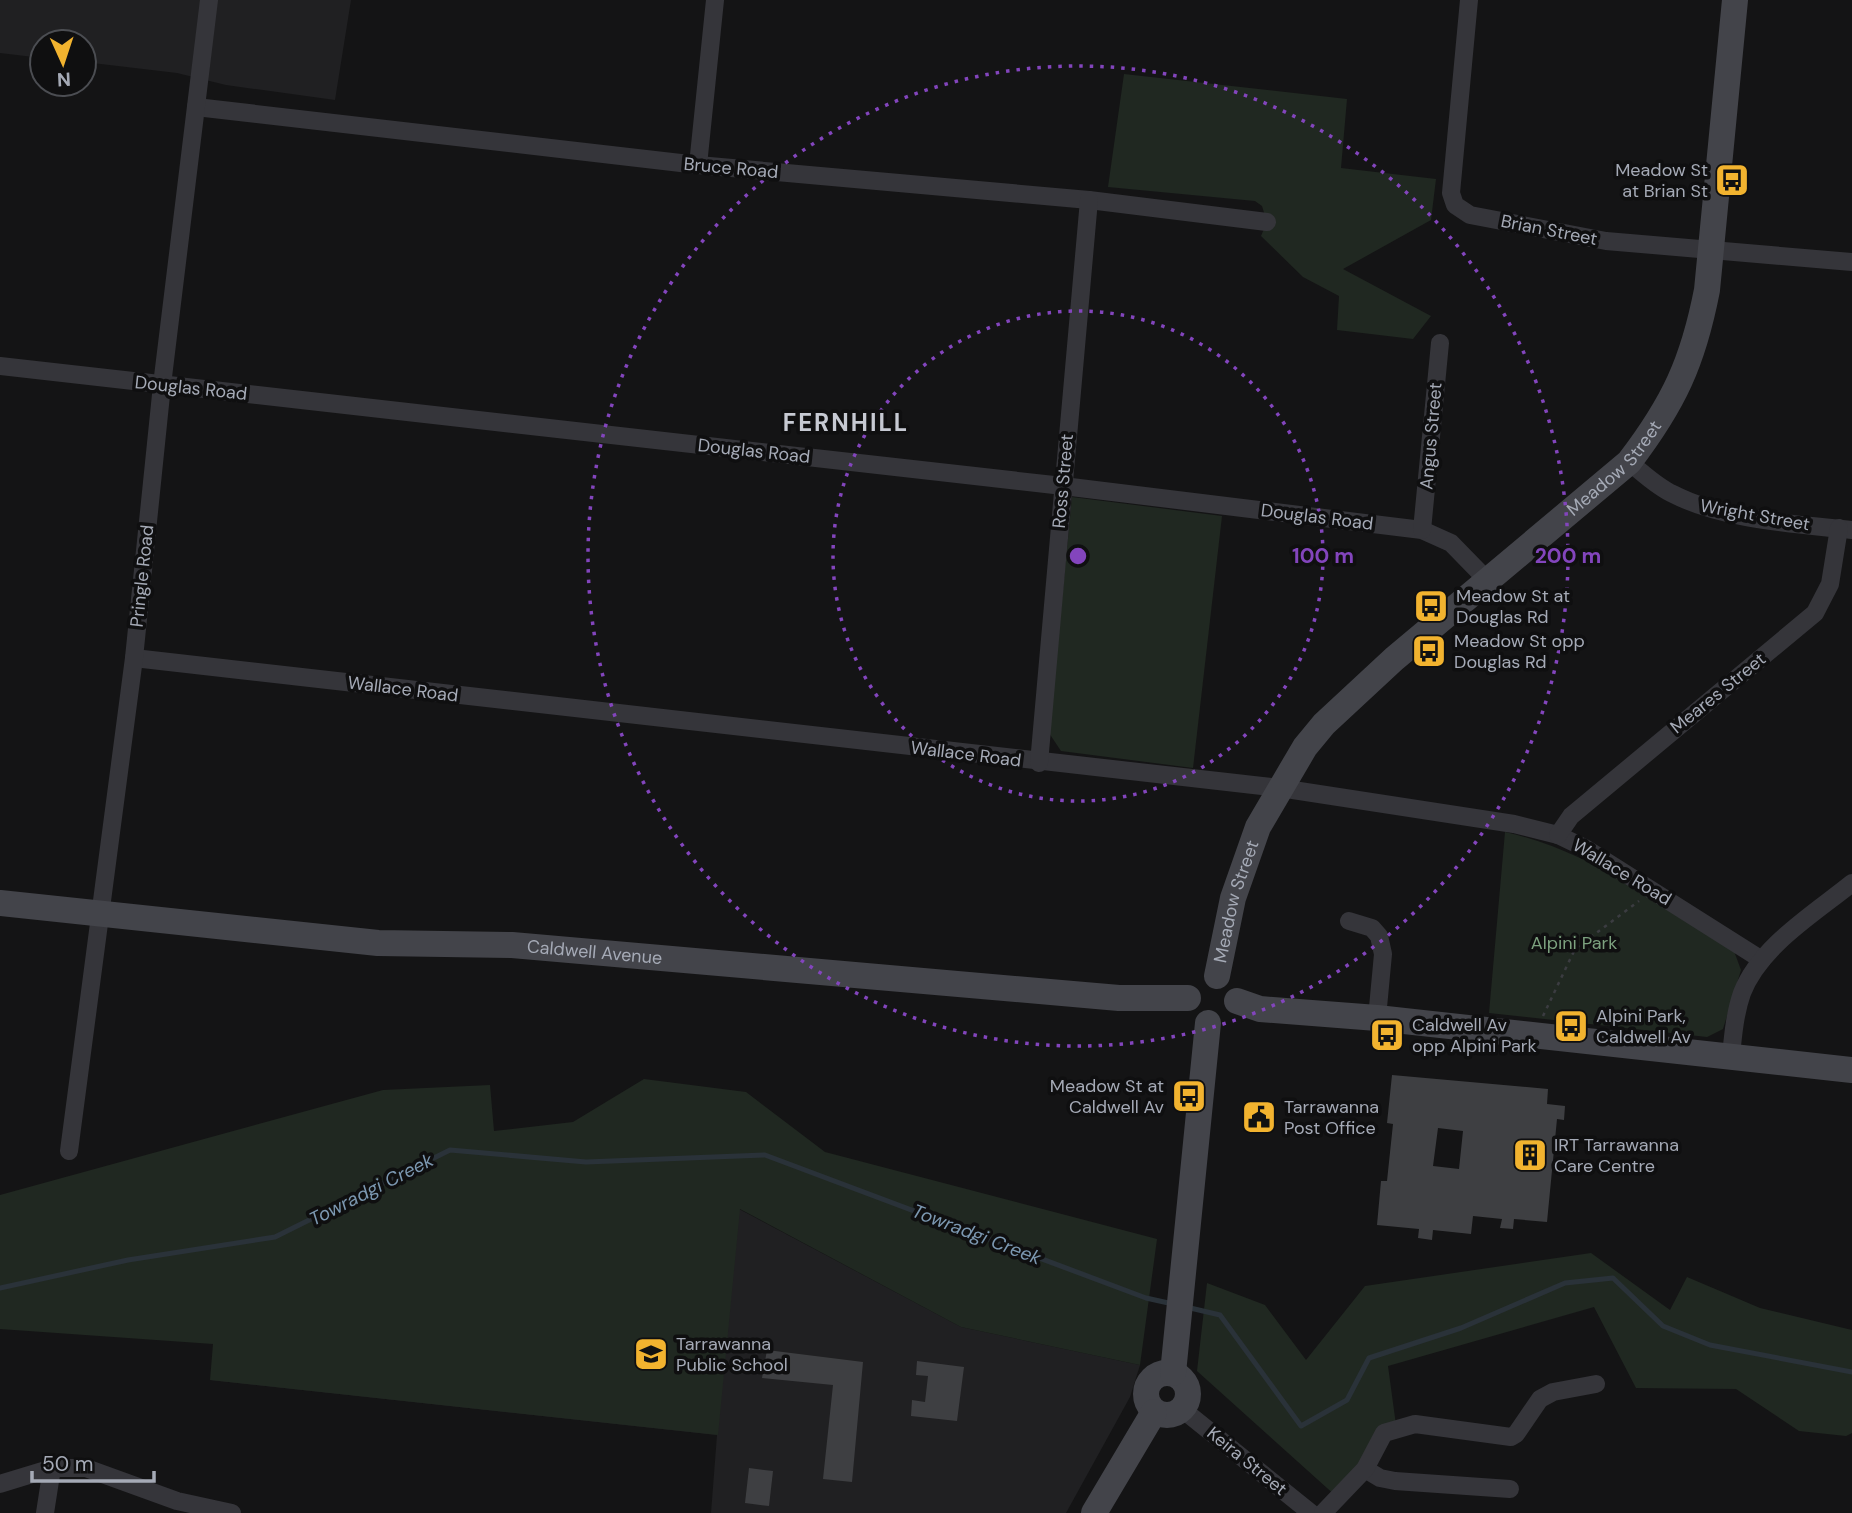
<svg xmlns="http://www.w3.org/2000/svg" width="1852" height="1513" viewBox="0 0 1852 1513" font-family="'DM Sans',sans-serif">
<rect width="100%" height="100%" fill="#141415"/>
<!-- built -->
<g fill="#202022">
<polygon points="0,0 351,0 335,100 226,85 177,73 84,62 84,42 42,42 42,58 0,53"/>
<polygon points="739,1209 961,1327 1140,1365 1130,1397 1066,1513 711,1513 717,1435 210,1380"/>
</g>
<!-- green -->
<g fill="#202821">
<polygon points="1124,74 1347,99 1341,168 1436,179 1431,220 1343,269 1431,316 1413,339 1337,330 1339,296 1303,277 1261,236 1267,222 1262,206 1255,201 1108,187"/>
<polygon points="1072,497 1222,516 1193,768 1061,751 1049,733"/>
<path d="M1505,832C1591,851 1661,905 1734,951L1741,970L1723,1029L1707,1037L1489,1013Z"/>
<polygon points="644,1079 746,1092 825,1152 1157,1239 1140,1365 961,1327 740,1209 718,1435 210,1380 213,1344 0,1329 0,1195 383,1090 490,1085 494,1131 573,1122"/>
<polygon points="1591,1253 1670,1310 1687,1277 1760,1308 1852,1330 1852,1433 1846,1436 1799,1431 1736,1389 1636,1388 1594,1307 1388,1366 1396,1425 1337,1497 1197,1371 1207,1283 1265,1305 1306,1360 1365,1286"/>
</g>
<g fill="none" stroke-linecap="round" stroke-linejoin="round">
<!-- stream -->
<g stroke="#2a3239" stroke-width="5">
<polyline points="0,1288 128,1260 275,1237 450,1150 586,1162 765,1155 1146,1298 1173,1304"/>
<polyline points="1186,1307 1220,1315 1301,1426 1347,1400 1369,1358 1461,1328 1565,1283 1613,1278 1663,1326 1710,1345 1852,1372"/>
</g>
</g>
<!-- building -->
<g fill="#3e3f42" fill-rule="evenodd">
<path d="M1392,1075L1548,1089L1547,1104L1565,1106L1564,1120L1557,1119L1547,1222L1514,1219L1513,1229L1500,1228L1502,1219L1473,1216L1471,1234L1433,1230L1432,1240L1418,1238L1419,1229L1377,1225L1381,1181H1387L1393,1124L1387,1123ZM1438,1128L1463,1131L1459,1169L1433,1166Z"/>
<polygon points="767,1350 863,1362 852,1482 823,1479 833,1385 762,1378"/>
<polygon points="917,1361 964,1367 957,1421 911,1416 912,1400 925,1402 928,1376 916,1375"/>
<polygon points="749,1468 773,1471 769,1506 745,1503"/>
</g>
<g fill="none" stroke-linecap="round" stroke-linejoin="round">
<!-- path -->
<polyline stroke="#3b3c41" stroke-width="2.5" stroke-dasharray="3.5 5" stroke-linecap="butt" points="1543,1016 1575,949 1639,901"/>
<!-- minor -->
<g stroke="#35353a" stroke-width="18">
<polyline points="1469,0 1451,193 1455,205 1470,215 1606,241 1852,262"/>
<polyline points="196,107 698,165 1089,200 1267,222"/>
<polyline points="698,165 715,0"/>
<polyline points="0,366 1063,486 1422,530 1451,543 1489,582"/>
<path d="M1629,462C1643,473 1657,487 1673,494C1723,520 1796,524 1852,530"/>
<polyline points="1422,530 1440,343"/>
<polyline points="134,658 1280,788 1514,824 1558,835 1585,848 1762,960"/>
<polyline points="1039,763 1089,200"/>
<polyline points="1558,835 1571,816 1815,613 1830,584 1839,528"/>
<polyline points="1349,921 1372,928 1379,936 1383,954 1377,1018"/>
<path d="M1731,1056C1733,1035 1735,1013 1742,993C1760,946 1815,913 1852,883"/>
<polyline points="69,1151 134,658 162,385 209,0"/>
<polyline points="1182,1409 1311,1513"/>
<polyline points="1365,1469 1380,1478 1395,1481 1510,1489"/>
<polyline points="0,1484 52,1468 86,1468 177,1501 232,1513"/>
<polyline points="45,1513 52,1468"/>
<polyline points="1323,1513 1365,1469 1384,1433 1415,1424 1511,1437 1516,1434 1540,1399 1553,1392 1596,1384"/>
</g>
<!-- secondary -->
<g stroke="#43444a" stroke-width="26">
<path id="s1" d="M0,903L378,943L512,945L1119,998H1188"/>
<path id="s2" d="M1217,976L1233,898L1258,827L1305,747L1324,724L1394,659L1629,462C1674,403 1693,362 1707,290L1735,0"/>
<polyline points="1237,1001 1260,1009 1377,1018 1852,1070"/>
<circle cx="1167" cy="1394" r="21"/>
<polyline points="1173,1373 1208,1023"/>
<polyline points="1094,1513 1154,1412"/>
</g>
</g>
<!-- distance rings -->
<g fill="none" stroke="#8345bd" stroke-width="3.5" stroke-dasharray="3.5 7">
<circle cx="1078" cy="556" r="245"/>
<circle cx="1078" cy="556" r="490"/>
</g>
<!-- icons -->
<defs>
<g id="bus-square" transform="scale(1.75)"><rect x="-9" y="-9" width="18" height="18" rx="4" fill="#f2b32f" stroke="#0f0f10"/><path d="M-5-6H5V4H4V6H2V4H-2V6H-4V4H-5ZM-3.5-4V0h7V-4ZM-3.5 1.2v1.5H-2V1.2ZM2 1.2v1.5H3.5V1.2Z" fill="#111"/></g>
<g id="civic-square" transform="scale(1.75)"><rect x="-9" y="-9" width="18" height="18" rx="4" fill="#f2b32f" stroke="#0f0f10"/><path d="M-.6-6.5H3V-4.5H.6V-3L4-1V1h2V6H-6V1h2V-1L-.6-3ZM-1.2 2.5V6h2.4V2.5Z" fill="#111"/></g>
<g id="building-square" transform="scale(1.75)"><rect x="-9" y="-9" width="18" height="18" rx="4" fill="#f2b32f" stroke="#0f0f10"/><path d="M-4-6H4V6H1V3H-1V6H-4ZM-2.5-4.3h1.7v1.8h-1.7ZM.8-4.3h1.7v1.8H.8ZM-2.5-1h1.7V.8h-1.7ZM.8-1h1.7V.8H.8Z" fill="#111"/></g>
<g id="school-square" transform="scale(1.75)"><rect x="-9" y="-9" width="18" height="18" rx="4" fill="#f2b32f" stroke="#0f0f10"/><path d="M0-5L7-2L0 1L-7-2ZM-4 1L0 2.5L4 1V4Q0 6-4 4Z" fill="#111"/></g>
</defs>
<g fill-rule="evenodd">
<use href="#bus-square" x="1732" y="180"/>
<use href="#bus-square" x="1431" y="606"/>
<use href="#bus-square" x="1429" y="651"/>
<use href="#bus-square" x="1571" y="1026"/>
<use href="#bus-square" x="1387" y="1035"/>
<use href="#bus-square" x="1189" y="1096"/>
<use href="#civic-square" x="1259" y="1117"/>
<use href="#building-square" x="1530" y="1155"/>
<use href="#school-square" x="651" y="1354"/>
</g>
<g text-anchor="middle" stroke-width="7" stroke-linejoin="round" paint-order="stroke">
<!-- street labels -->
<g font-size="18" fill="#a5aab6" stroke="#0f0f10">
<text transform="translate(731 168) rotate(5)" y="6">Bruce Road</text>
<text transform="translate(1549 230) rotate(11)" y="6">Brian Street</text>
<text transform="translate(191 388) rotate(6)" y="6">Douglas Road</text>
<text transform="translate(1431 436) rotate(-85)" y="6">Angus Street</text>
<text transform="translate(754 451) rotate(6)" y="6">Douglas Road</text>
<text dy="6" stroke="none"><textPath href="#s2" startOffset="665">Meadow Street</textPath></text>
<text transform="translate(1063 481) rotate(-85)" y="6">Ross Street</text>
<text transform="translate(1755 515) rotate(10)" y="6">Wright Street</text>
<text transform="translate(1317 517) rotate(7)" y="6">Douglas Road</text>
<text transform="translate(142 576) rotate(-84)" y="6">Pringle Road</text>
<text transform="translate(403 689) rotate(7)" y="6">Wallace Road</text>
<text transform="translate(1718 693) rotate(-39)" y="6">Meares Street</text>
<text transform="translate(966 754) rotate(7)" y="6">Wallace Road</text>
<text transform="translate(1622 872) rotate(31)" y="6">Wallace Road</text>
<text dy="6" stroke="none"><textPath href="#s2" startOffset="77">Meadow Street</textPath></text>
<text dy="6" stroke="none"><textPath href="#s1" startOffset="597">Caldwell Avenue</textPath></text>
<text transform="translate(1247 1461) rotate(39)" y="6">Keira Street</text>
</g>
<!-- poi labels -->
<g font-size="18" fill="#a5aab6" stroke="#0f0f10" text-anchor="start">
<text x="1708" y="176" text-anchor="end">Meadow St<tspan x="1708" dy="21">at Brian St</tspan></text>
<text x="1456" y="602">Meadow St at<tspan x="1456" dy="21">Douglas Rd</tspan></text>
<text x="1454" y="647">Meadow St opp<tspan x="1454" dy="21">Douglas Rd</tspan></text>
<text x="1596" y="1022">Alpini Park,<tspan x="1596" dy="21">Caldwell Av</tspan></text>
<text x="1412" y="1031">Caldwell Av<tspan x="1412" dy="21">opp Alpini Park</tspan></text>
<text x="1164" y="1092" text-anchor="end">Meadow St at<tspan x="1164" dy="21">Caldwell Av</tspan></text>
<text x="1284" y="1113">Tarrawanna<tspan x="1284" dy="21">Post Office</tspan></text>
<text x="1554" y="1151">IRT Tarrawanna<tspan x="1554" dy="21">Care Centre</tspan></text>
<text x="676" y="1350">Tarrawanna<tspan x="676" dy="21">Public School</tspan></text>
</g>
<!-- park labels -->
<g font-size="18" fill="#7ca17f" stroke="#0f0f10">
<text x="1574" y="949">Alpini Park</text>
</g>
<!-- water labels -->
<g font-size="19" font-style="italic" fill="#7c98b1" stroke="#0f0f10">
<text transform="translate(371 1189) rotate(-27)" y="7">Towradgi Creek</text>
<text transform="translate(977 1234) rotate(21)" y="7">Towradgi Creek</text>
</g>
<!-- district labels -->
<g font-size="24" font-weight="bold" letter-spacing="2" fill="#c6c9d2" stroke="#0f0f10">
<text x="846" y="431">FERNHILL</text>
</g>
</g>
<circle cx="1078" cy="556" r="10" fill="#8345bd" stroke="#0f0f10" stroke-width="3.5"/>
<g font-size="21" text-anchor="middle" font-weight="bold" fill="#8345bd" stroke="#0f0f10" stroke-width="7" stroke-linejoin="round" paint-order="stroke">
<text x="1323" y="563">100 m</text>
<text x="1568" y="563">200 m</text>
</g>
<!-- north arrow -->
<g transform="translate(63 63) rotate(177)"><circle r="33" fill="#0f0f10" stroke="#4b4d52" stroke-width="2"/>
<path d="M0-5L12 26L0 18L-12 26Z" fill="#f2b32f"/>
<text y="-10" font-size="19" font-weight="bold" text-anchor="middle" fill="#a5aab6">N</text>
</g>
<!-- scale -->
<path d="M32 1471v10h122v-10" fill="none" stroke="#a5aab6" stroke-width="3.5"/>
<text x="42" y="1471" font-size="21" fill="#a5aab6" stroke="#0f0f10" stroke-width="5" paint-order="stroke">50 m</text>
</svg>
